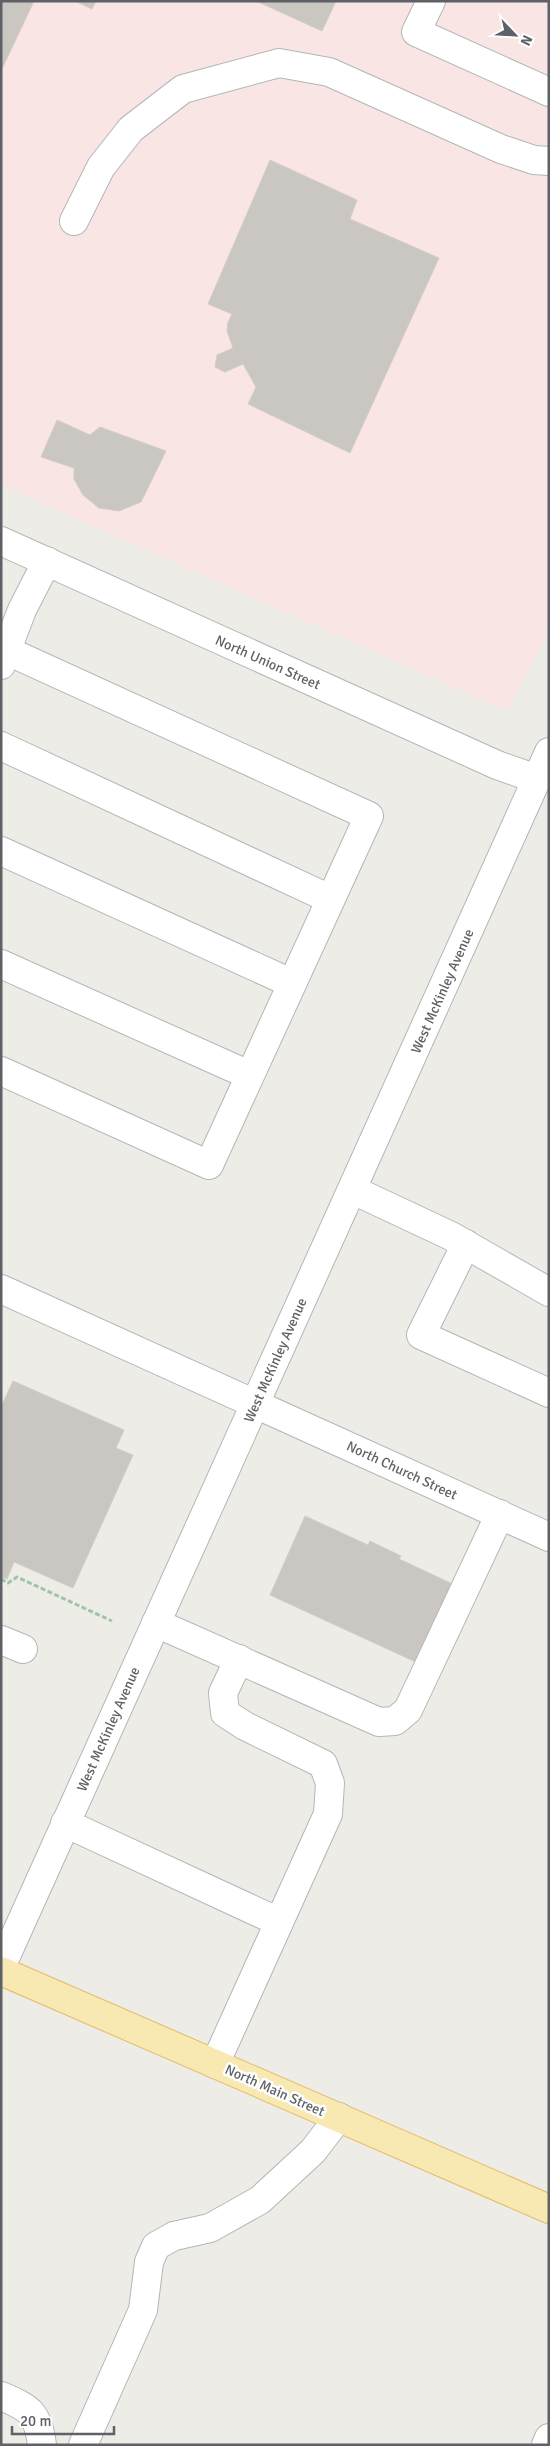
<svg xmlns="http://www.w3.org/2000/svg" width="550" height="2446" viewBox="0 0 550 2446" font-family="Signika,sans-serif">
<rect width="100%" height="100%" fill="#eeece6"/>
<!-- medical -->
<polygon fill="#f9e5e4" points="1,1 549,1 549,631 507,711 1,485"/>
<!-- building -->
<g fill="#cac7c3" stroke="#d3cec5">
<polygon points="1,1 34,1 1,71"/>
<polygon points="75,1 96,1 92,9"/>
<polygon points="256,1 336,1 322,31"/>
<polygon points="270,160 357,200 350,219 439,258 350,453 248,404 256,387 243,364 225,372 215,367 217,355 233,348 227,331 228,322 232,314 208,304"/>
<polygon points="57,420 90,435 100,427 166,451 141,502 119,511 99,508 83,495 74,479 74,468 41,457"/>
<polygon points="13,1381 124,1430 116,1448 133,1455 73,1588 14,1562 7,1579 1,1577 1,1407"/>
<polygon points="305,1516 368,1545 370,1541 401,1556 399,1559 457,1586 420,1664 270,1595"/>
</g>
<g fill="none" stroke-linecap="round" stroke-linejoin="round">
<!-- minor casing -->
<g stroke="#b3b6b9" stroke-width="30">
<g id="minor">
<polyline points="431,1 416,32 549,92"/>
<polyline points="74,221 101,167 131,129 183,89 279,63 329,72 501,149 534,160 549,161"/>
<polyline points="1,541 497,765 537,779"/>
<polyline points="1,648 369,816 209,1165 1,1071"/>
<polyline points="1,665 22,610 47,561"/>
<polyline points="1,746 330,899"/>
<polyline points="1,851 291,983"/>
<polyline points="1,964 249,1075"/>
<polyline points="353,1190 451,1236 549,1292"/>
<polyline points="466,1244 421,1335 549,1393"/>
<polyline points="1,1289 549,1537"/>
<polyline points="156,1623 379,1722 395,1721 408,1710 500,1514"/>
<polyline points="1,1640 23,1649"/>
<polyline points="65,1823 279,1922"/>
<polyline points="1,1967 549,752"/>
<polyline points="215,2064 328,1814 330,1783 323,1764 245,1726 225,1713 223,1693 239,1659"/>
<path d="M1,2396C30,2408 38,2413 42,2445"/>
<polyline points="83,2445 143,2310 149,2262 156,2246 174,2236 210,2228 260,2200 313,2151 339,2117"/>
<polyline points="546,2445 549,2438"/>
</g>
</g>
<!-- major casing -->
<g stroke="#e4bb69" stroke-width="30">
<polyline id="major" points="1,1971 549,2209"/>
</g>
<!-- path -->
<polyline stroke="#9fc4a7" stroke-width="3" stroke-dasharray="5 2.5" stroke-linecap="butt" points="1,1579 8,1583 17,1577 112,1621"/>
<!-- minor -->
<use href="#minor" stroke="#fff" stroke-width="28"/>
<!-- major -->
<use href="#major" stroke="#f8e8b2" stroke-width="28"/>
</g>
<g text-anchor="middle" stroke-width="5" stroke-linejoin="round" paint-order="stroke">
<!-- street labels -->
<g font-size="14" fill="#5e6165" stroke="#fff">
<text transform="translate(268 662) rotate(24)" y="5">North Union Street</text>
<text transform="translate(442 991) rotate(-66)" y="5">West McKinley Avenue</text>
<text transform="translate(275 1360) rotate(-66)" y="5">West McKinley Avenue</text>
<text transform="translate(402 1470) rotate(25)" y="5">North Church Street</text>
<text transform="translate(108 1729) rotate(-66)" y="5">West McKinley Avenue</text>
<text transform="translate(275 2090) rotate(24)" y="5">North Main Street</text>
</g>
</g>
<!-- border -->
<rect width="550" height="2446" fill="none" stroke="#5e6165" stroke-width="5"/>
<!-- north arrow -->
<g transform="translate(515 35) rotate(115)" stroke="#ffffff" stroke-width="4" paint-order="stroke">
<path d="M0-4L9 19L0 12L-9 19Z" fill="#5e6165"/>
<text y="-8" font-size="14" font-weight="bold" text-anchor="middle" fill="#5e6165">N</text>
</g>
<!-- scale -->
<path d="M12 2426v8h102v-8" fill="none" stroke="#5e6165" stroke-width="2.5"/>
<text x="20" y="2426" font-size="15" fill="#5e6165" stroke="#ffffff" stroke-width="4" paint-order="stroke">20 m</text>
</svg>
